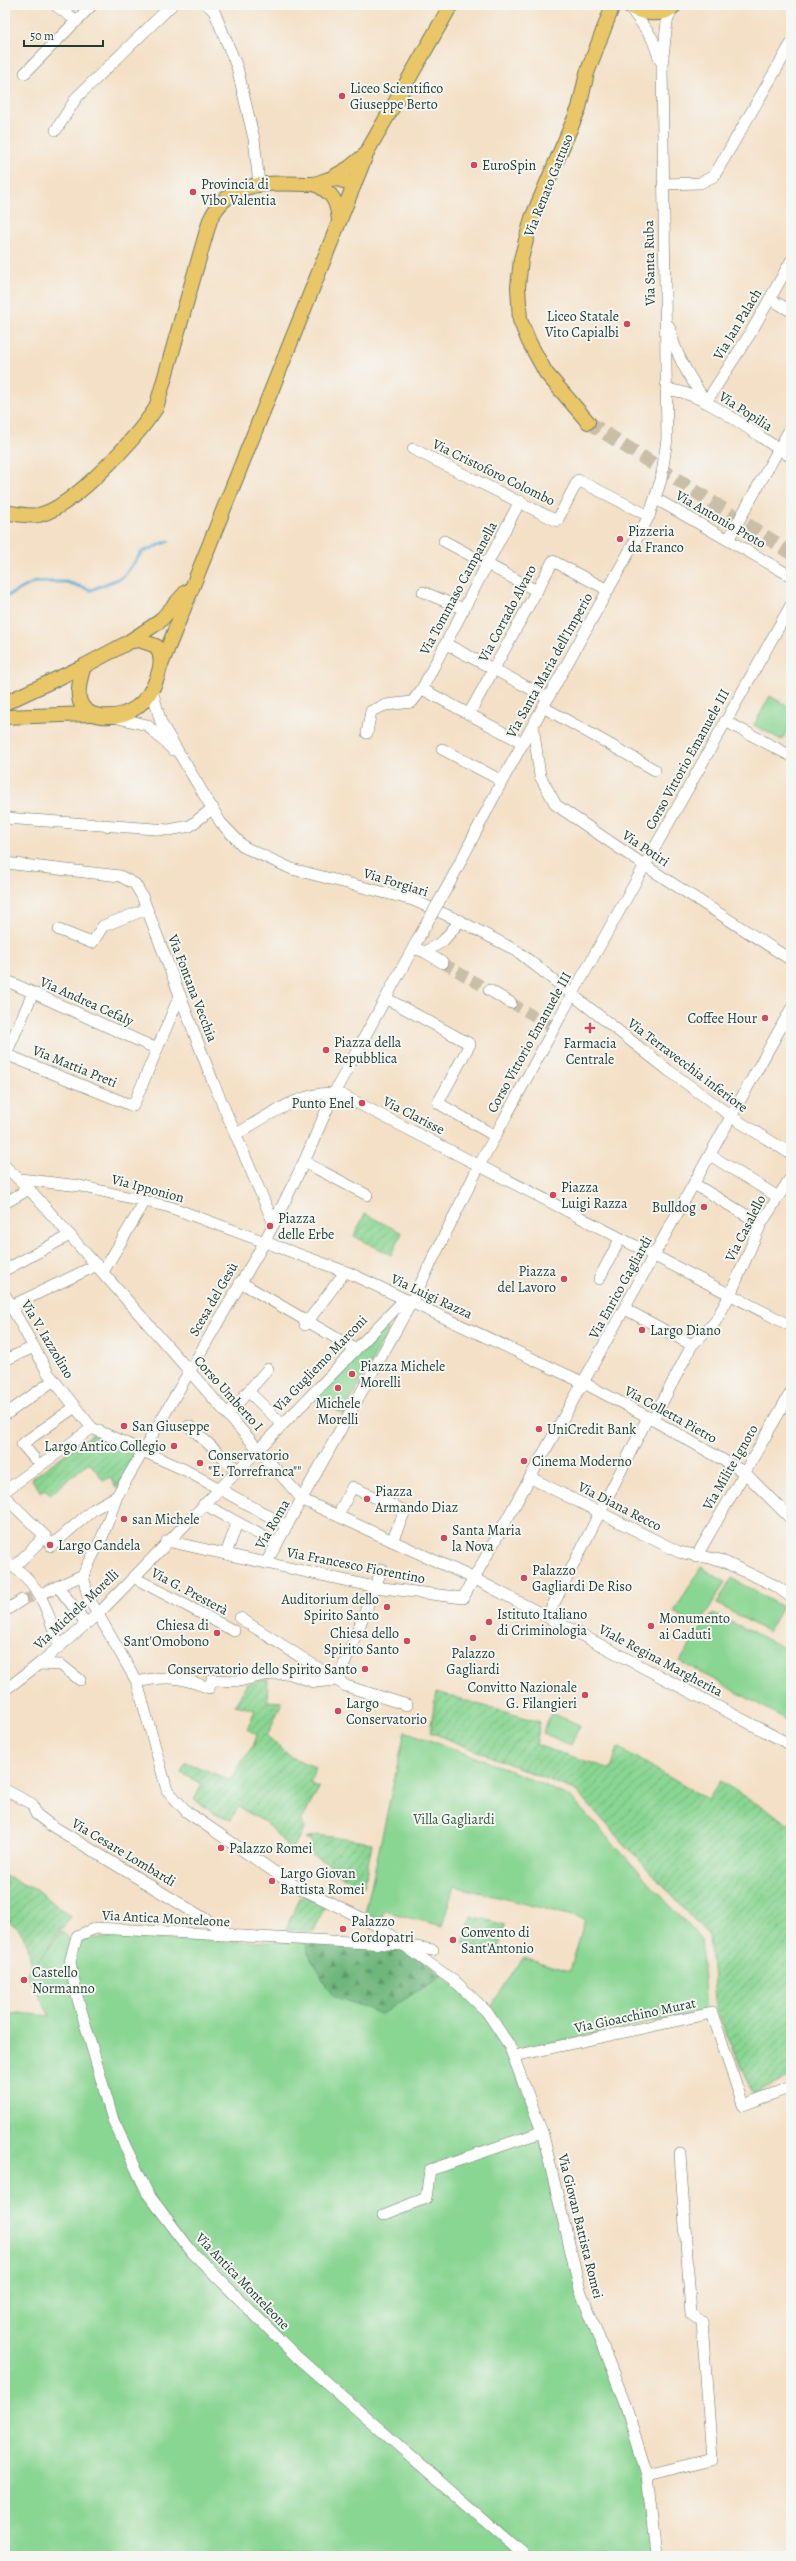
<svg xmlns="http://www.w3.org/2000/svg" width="796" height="2561" viewBox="0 0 796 2561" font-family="Alegreya,serif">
<defs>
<pattern id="forest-firs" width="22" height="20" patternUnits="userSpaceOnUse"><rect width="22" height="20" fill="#6eb67c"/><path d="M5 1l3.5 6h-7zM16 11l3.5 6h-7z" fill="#5a9566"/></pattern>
<pattern id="garden-furrows" width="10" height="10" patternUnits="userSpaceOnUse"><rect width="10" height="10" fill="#89d592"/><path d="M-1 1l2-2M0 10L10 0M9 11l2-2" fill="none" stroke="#6fae78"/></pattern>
</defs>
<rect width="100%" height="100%" fill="#f6f6f2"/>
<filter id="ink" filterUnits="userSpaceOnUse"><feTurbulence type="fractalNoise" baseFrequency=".025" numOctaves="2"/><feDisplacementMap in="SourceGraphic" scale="8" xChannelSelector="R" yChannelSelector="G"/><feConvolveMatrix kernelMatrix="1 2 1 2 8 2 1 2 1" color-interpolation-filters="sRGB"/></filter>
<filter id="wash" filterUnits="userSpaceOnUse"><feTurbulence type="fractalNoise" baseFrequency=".012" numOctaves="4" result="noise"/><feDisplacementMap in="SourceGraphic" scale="16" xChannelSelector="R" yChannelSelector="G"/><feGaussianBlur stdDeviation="0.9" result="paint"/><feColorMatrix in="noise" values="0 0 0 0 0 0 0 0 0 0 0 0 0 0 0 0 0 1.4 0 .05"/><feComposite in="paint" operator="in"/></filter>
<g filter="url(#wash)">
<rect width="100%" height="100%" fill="#f4e0c6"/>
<!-- green -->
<g fill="#89d592" stroke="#548963">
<polygon points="770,696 791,708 791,723 782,740 754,725"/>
<polygon points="385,1327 389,1330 343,1414 314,1398"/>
<polygon points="701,1567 725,1582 698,1627 674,1612"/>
<polygon points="731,1578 782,1607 768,1632 717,1604"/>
<polygon points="713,1613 791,1651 791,1722 680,1661 700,1630"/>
<polygon points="551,1713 580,1725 571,1745 543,1733"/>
<polygon points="405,1731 512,1771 570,1797 701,1939 706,2011 518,2050 488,2014 542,2132 580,2290 647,2475 656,2556 5,2556 5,2015 19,2013 50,2016 26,1974 62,1932 75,1944 93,1938 404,1945 487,2012 523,1958 570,1971 585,1919 454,1886 442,1926 384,1911 381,1921 365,1914"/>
</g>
<!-- forest -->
<polygon fill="url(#forest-firs)" stroke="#467a58" points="305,1940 404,1945 444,1975 381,2014 332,1995 311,1959"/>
<!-- garden -->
<g fill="url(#garden-furrows)" stroke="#548963">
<polygon points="365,1214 402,1233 391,1255 354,1236"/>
<polygon points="94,1433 138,1452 117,1489 110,1477 104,1481 89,1462 50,1495 45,1489 41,1492 31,1479"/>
<polygon points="268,1679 267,1701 282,1702 267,1736 291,1757 315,1767 310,1783 319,1788 301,1822 305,1828 291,1850 265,1822 238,1807 231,1820 217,1815 194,1800 202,1784 181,1773 186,1762 230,1780 254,1744 257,1735 247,1729 255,1710 235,1705 247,1684"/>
<polygon points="436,1692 540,1722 536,1745 611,1769 618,1747 708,1800 720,1781 791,1825 791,2076 753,2094 716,2010 709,1936 576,1791 430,1732"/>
<polygon points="318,1835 372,1843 364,1886 326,1870 331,1864 306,1853 313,1842 306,1839"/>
<path d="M5,1876L38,1891L71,1917L29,1972C33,1962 28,1940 20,1931C15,1924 7,1924 5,1913C3,1902 5,1888 5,1876Z"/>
<polygon points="305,1895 325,1905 314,1931 286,1929 299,1898 303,1898"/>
<polygon points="471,1916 505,1925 497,1954 463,1944"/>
</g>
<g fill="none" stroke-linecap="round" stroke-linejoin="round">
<!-- stream -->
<polyline stroke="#59a8d2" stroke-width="3" points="5,597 35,582 66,582 91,590 123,577 142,552 169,541"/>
</g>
</g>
<g filter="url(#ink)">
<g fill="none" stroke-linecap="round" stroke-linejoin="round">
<!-- minor-tunnel -->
<g stroke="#c9bfa9" stroke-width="11" stroke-dasharray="11 5.5" stroke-linecap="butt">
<polyline points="443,963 489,990"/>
<polyline points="511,1003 552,1026"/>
<polyline points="22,1600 41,1594"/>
</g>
<!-- major-tunnel -->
<polyline stroke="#c9bfa9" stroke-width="14" stroke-dasharray="14 7" stroke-linecap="butt" points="588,422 791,553"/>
<!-- minor casing -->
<g stroke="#6a7667" stroke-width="12">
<g id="minor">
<polyline points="55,5 77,21"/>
<polyline points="208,5 214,11 237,67 254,139 259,184"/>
<polyline points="629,6 652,38 660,60"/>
<polyline points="25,73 92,5"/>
<polyline points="56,130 77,97 172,5"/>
<polyline points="663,184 700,183 714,176 791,44"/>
<polyline points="770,299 791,311"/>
<path d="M669,326C675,355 690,378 706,402"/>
<path d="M666,390C699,388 761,439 791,457"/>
<polyline points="706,402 750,334 791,261"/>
<polyline points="413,449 557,521 578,480 649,516"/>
<polyline points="656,499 791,576"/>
<polyline points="728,540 791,427"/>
<polyline points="444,541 537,591"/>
<polyline points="423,592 464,609"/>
<polyline points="446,644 548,698"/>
<polyline points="422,689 523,743"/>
<polyline points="152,690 161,723 221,823 244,847 292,869 413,900 460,921 517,951 668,1070 738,1121 791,1154"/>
<polyline points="543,707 655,770"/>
<polyline points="469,714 553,561 608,590"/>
<polyline points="114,717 147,725 173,750"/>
<polyline points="725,721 791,756"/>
<polyline points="533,726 540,776 556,805 644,865 791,960"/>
<polyline points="367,733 371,711 386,705 412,702 422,689 520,501"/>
<polyline points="442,749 502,781"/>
<polyline points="5,818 169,830 190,826 213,808"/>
<polyline points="5,863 120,876 135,884 142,896 213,1082 274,1224"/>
<polyline points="450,882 502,781 649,516 661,480 667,439 662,65 667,22 672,8"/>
<polyline points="59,930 92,943 103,926 147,909"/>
<polyline points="414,948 425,952 443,941 460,921"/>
<polyline points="425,952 443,963"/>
<polyline points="5,980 157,1049"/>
<polyline points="489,990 511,1003"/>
<polyline points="391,1001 470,1044 438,1103 495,1136"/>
<polyline points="5,1054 133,1106 180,995"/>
<polyline points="5,1056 33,993"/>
<path d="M235,1135C262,1119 310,1085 342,1095L791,1326"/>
<polyline points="710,1155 778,1197"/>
<polyline points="304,1162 367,1195"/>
<polyline points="5,1166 29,1189 303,1500 475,1579 791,1745"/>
<polyline points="20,1179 80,1186 170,1207 349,1273 584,1383 648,1417 744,1472 791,1519"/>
<polyline points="694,1184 761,1224"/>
<polyline points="5,1203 29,1189"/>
<polyline points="5,1270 70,1235"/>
<polyline points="103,1272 145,1201"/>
<polyline points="599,1279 620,1239"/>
<polyline points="240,1282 355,1349"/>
<polyline points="5,1295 48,1373 92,1428 185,1470 287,1526"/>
<polyline points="5,1309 97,1265"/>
<polyline points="625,1309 692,1345"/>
<polyline points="305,1325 345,1272"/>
<polyline points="5,1360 34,1347"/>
<polyline points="249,1392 282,1424"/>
<polyline points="228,1414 268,1369"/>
<polyline points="5,1415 54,1380"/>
<polyline points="653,1420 692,1345 715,1322 730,1295 761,1224 791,1177"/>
<polyline points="189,1426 237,1470"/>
<polyline points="34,1458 22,1444 75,1407"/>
<polyline points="531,1478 679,1552 720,1560 776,1586 791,1597"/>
<polyline points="5,1491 92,1428"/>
<polyline points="5,1497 45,1536 51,1546 94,1509 117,1496"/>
<polyline points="204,1504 277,1544"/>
<polyline points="338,1516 352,1487 405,1511 392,1541"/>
<polyline points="167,1541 375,1587 463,1598 791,1009"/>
<polyline points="226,1554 237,1523"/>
<polyline points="696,1557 791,1392"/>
<path d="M5,1562C39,1579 49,1613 59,1647"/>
<polyline points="266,1563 411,1303 481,1162 572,995 791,605"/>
<polyline points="14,1567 45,1536"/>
<polyline points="83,1575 88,1597 137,1682 167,1790 187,1812 292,1884 376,1925 458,1984 487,2012 509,2045 543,2135 580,2290 625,2403 647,2475 656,2556"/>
<polyline points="133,1577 234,1631"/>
<polyline points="59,1588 86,1623"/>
<polyline points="41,1594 83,1575 103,1535 117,1496 264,1243 304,1162 334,1093 419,937"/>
<polyline points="5,1611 22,1600"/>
<polyline points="547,1617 648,1417"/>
<polyline points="240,1618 346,1686 407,1705"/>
<polyline points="39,1664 61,1665 80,1680"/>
<polyline points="338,1680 382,1569"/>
<path d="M137,1682C167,1675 181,1677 209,1688L212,1680L239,1681L264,1675L288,1673L314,1682L338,1680"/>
<polyline points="5,1690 39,1664 99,1613 404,1300"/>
<polyline points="5,1790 32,1804 36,1814 49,1824 233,1936"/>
<polyline points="433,1950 404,1945 96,1928 77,1936 70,1962 77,1996 113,2120 148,2194 192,2252 297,2357 525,2556"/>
<polyline points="514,2056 712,2013 743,2105 791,2087"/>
<polyline points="383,2215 426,2198 430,2170 542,2132"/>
<polyline points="647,2475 712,2459 702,2322 691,2314 680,2154"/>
</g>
</g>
<!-- major casing -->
<g stroke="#6a7667" stroke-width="16">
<g id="major">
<path d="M628,5C641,14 663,18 675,5"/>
<polyline points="330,179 349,168 365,155"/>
<path d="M315,184C333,193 337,201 339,220"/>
<polyline points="588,422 546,373 529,342 520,320 518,287 521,259 532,218 579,108 587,73 613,5"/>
<path d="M5,512C16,514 28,517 39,515C74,507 136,438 156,408L210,220C230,177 272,184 312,184C318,184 324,180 330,179C338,178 346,182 354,185"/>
<path d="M139,640L156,646C163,657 161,666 157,678C148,703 129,719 101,716C72,712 77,688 84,666L129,642Z"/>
<polyline points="130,641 159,622 186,592"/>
<polyline points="161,665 368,150 451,5"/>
<polyline points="5,703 84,666"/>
<polyline points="5,717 90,714"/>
</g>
</g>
<!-- minor -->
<use href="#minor" stroke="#fff" stroke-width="11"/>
<!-- major -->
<use href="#major" stroke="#e9c769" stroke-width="14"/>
<!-- minor-bridge casing -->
<g stroke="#6a7667" stroke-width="12" stroke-linecap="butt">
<polyline id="minor-bridge" points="419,937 450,882"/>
</g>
<!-- minor-bridge -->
<use href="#minor-bridge" stroke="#fff" stroke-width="11"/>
</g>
</g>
<!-- markers -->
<g fill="#d1495b" stroke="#f6f6f2" stroke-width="1.5">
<circle cx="342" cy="96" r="4"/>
<circle cx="474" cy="165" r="4"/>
<circle cx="193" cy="192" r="4"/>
<circle cx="627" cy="324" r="4"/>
<circle cx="620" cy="539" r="4"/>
<circle cx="765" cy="1018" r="4"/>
<path d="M588 1022h4v4h4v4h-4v4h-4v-4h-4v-4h4z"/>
<circle cx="326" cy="1050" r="4"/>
<circle cx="362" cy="1103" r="4"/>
<circle cx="553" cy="1195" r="4"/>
<circle cx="704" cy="1207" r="4"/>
<circle cx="270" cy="1226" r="4"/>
<circle cx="564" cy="1279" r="4"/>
<circle cx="642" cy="1330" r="4"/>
<circle cx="352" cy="1374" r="4"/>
<circle cx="338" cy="1388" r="4"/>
<circle cx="124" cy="1426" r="4"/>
<circle cx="539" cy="1429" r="4"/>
<circle cx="174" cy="1446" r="4"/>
<circle cx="524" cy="1461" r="4"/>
<circle cx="200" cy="1463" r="4"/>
<circle cx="367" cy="1499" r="4"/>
<circle cx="124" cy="1519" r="4"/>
<circle cx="444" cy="1538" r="4"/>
<circle cx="50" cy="1545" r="4"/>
<circle cx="524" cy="1578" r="4"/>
<circle cx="387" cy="1607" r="4"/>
<circle cx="489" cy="1622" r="4"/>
<circle cx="651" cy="1626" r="4"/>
<circle cx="217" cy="1633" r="4"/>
<circle cx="473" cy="1638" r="4"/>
<circle cx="407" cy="1641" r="4"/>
<circle cx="365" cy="1669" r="4"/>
<circle cx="585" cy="1695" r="4"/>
<circle cx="338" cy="1711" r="4"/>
<circle cx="221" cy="1848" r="4"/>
<circle cx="272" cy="1881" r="4"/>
<circle cx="343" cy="1929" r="4"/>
<circle cx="453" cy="1940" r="4"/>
<circle cx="24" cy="1980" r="4"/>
</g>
<g text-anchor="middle" stroke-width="4" stroke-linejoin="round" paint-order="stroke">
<!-- poi labels -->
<g font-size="14" fill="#1f3d34" stroke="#f6f6f2" text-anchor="start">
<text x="350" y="93">Liceo Scientifico<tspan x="350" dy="16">Giuseppe Berto</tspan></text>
<text x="482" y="170">EuroSpin</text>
<text x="201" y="189">Provincia di<tspan x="201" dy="16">Vibo Valentia</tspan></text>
<text x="619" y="321" text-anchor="end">Liceo Statale<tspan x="619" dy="16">Vito Capialbi</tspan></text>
<text x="628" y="536">Pizzeria<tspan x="628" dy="16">da Franco</tspan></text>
<text x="757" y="1023" text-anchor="end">Coffee Hour</text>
<text x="334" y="1047">Piazza della<tspan x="334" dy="16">Repubblica</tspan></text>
<text x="590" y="1048" text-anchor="middle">Farmacia<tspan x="590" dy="16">Centrale</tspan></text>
<text x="354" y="1108" text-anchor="end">Punto Enel</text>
<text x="561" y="1192">Piazza<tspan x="561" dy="16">Luigi Razza</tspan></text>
<text x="696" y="1212" text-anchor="end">Bulldog</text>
<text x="278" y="1223">Piazza<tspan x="278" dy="16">delle Erbe</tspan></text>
<text x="556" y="1276" text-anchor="end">Piazza<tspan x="556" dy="16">del Lavoro</tspan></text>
<text x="650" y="1335">Largo Diano</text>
<text x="360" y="1371">Piazza Michele<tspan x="360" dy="16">Morelli</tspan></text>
<text x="338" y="1408" text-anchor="middle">Michele<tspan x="338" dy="16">Morelli</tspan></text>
<text x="132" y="1431">San Giuseppe</text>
<text x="547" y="1434">UniCredit Bank</text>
<text x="166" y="1451" text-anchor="end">Largo Antico Collegio</text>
<text x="208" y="1460">Conservatorio<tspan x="208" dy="16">"E. Torrefranca""</tspan></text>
<text x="532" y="1466">Cinema Moderno</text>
<text x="375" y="1496">Piazza<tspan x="375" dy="16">Armando Diaz</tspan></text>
<text x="132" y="1524">san Michele</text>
<text x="452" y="1535">Santa Maria<tspan x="452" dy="16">la Nova</tspan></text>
<text x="58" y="1550">Largo Candela</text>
<text x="532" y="1575">Palazzo<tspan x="532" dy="16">Gagliardi De Riso</tspan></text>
<text x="379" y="1604" text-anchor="end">Auditorium dello<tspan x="379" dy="16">Spirito Santo</tspan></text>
<text x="497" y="1619">Istituto Italiano<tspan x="497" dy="16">di Criminologia</tspan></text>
<text x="659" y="1623">Monumento<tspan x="659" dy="16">ai Caduti</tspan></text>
<text x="209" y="1630" text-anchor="end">Chiesa di<tspan x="209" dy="16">Sant'Omobono</tspan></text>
<text x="399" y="1638" text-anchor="end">Chiesa dello<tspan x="399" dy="16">Spirito Santo</tspan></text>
<text x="473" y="1658" text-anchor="middle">Palazzo<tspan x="473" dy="16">Gagliardi</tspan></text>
<text x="357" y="1674" text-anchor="end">Conservatorio dello Spirito Santo</text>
<text x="577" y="1692" text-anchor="end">Convitto Nazionale<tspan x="577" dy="16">G. Filangieri</tspan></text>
<text x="346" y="1708">Largo<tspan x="346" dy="16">Conservatorio</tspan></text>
<text x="229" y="1853">Palazzo Romei</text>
<text x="280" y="1878">Largo Giovan<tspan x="280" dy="16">Battista Romei</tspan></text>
<text x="351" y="1926">Palazzo<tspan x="351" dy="16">Cordopatri</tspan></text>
<text x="461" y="1937">Convento di<tspan x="461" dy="16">Sant'Antonio</tspan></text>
<text x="32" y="1977">Castello<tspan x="32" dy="16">Normanno</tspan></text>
</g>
<!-- street labels -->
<g font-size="14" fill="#1f3d34" stroke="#f6f6f2">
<text transform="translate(548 185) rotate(-68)" y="5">Via Renato Gattuso</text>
<text transform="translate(649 263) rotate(-91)" y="5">Via Santa Ruba</text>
<text transform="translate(737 324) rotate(-59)" y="5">Via Jan Palach</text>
<text transform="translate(746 411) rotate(33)" y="5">Via Popilia</text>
<text transform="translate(494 472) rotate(26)" y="5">Via Cristoforo Colombo</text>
<text transform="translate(721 519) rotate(30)" y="5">Via Antonio Proto</text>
<text transform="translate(458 588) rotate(-62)" y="5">Via Tommaso Campanella</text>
<text transform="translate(507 613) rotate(-62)" y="5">Via Corrado Alvaro</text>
<text transform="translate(549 665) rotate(-61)" y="5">Via Santa Maria dell'Imperio</text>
<text transform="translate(687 759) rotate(-61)" y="5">Corso Vittorio Emanuele III</text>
<text transform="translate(646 848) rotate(34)" y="5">Via Potiri</text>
<text transform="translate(396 882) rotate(17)" y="5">Via Forgiari</text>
<text transform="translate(193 988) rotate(69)" y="5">Via Fontana Vecchia</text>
<text transform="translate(87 1001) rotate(24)" y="5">Via Andrea Cefaly</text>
<text transform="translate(529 1042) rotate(-61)" y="5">Corso Vittorio Emanuele III</text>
<text transform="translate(688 1065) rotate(37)" y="5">Via Terravecchia inferiore</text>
<text transform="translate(75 1066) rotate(22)" y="5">Via Mattia Preti</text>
<text transform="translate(414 1115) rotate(27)" y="5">Via Clarisse</text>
<text transform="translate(148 1188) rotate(15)" y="5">Via Ipponion</text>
<text transform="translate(745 1228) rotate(-63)" y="5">Via Casalello</text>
<text transform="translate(620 1287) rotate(-61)" y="5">Via Enrico Gagliardi</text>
<text transform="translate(432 1296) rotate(25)" y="5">Via Luigi Razza</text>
<text transform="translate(213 1299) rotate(-60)" y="5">Scesa del Gesù</text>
<text transform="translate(48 1339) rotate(59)" y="5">Via V. Iazzolino</text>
<text transform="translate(320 1363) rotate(-46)" y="5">Via Gugliemo Marconi</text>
<text transform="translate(229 1393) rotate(48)" y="5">Corso Umberto I</text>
<text transform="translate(671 1414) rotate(29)" y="5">Via Colletta Pietro</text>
<text transform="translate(730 1467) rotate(-60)" y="5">Via Milite Ignoto</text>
<text transform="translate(620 1506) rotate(27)" y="5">Via Diana Recco</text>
<text transform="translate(272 1524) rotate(-60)" y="5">Via Roma</text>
<text transform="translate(356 1565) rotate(11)" y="5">Via Francesco Fiorentino</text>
<text transform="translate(190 1591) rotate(28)" y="5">Via G. Presterà</text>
<text transform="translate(76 1609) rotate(-43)" y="5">Via Michele Morelli</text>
<text transform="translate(661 1660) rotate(28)" y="5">Viale Regina Margherita</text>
<text transform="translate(124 1852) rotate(31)" y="5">Via Cesare Lombardi</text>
<text transform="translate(166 1918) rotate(3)" y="5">Via Antica Monteleone</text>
<text transform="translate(635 2015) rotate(-12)" y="5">Via Gioacchino Murat</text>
<text transform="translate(581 2226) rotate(76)" y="5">Via Giovan Battista Romei</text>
<text transform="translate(243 2281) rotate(46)" y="5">Via Antica Monteleone</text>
</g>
<!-- park labels -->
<g font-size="14" fill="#345b47" stroke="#f6f6f2">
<text x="454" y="1824">Villa Gagliardi</text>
</g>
</g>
<!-- margin -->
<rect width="796" height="2561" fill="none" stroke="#f6f6f2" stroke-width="20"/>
<!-- scale -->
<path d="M24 40v6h79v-6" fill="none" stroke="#1f3d34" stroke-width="2"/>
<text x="30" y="40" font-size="12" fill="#1f3d34" stroke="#f6f6f2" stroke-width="3" paint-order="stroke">50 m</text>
</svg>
